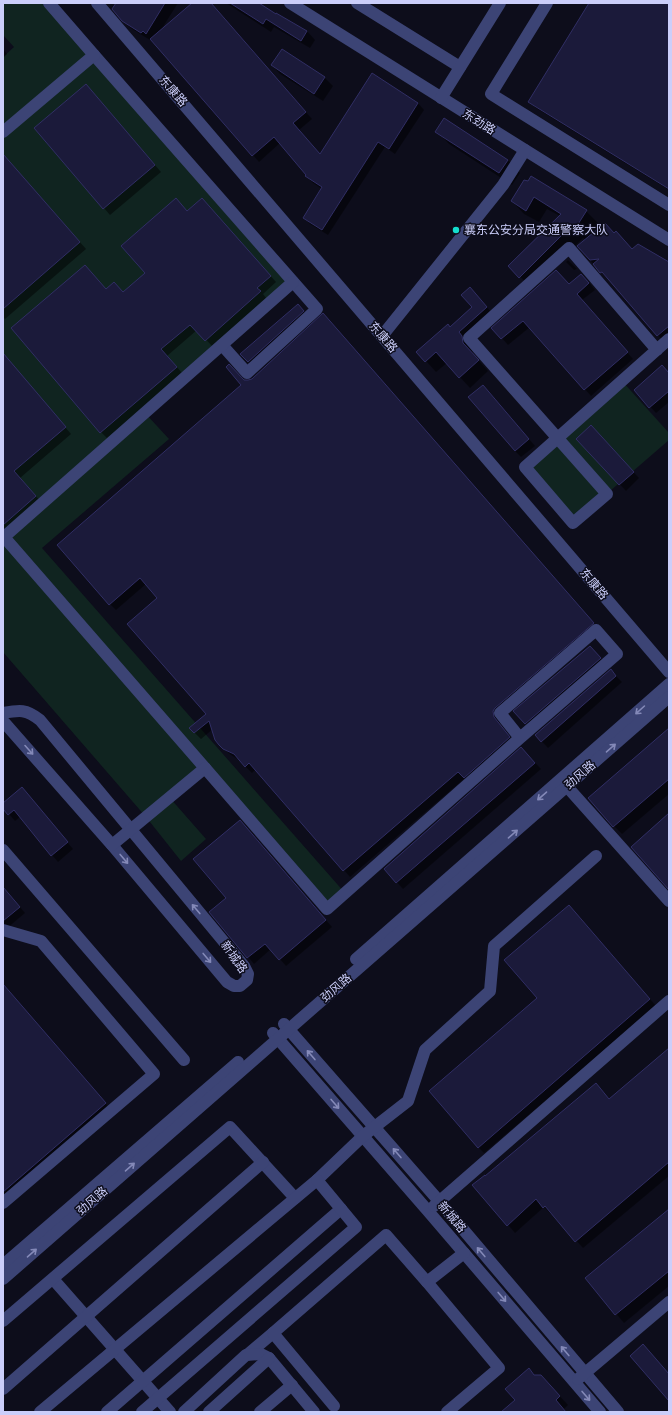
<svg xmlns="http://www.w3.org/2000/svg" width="672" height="1415" viewBox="0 0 672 1415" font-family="Montserrat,'Noto Sans SC',sans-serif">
<rect width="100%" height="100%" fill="#0d0d1b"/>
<!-- green -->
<g fill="#102420">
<polygon points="3,3 49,3 293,282 145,413 169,439 42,548 345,893 327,909 205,768 170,798 206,839 181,861 146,817 3,652 3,57 14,47 3,35"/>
<polygon points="622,381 669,433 669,440 573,523 525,467"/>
</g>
<!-- shadow -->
<g fill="#0007">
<polygon points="118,3 178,3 161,30 194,3 211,3 312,119 299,130 320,155 372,74 418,103 424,110 395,154 385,147 328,235 310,224 304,217 322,189 313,183 306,176 307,175 280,143 259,162 152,39 150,40 132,29 123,21"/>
<polygon points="226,3 257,3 276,15 307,31 315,40 310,48 274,27 271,32"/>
<polygon points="591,3 669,3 669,190 536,108 530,102"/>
<polygon points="3,49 7,54 3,58"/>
<polygon points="272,65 325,78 333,86 323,101 280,74"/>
<polygon points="86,85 161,172 110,215 35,128"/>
<polygon points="437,131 508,160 520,173 512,185 449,144"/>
<polygon points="3,155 86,249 5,319 3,317"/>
<polygon points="525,181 586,211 598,223 591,236 611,230 632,250 669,264 669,337 664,342 608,278 607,278 590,260 586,240 583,238 532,289 510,266 560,216 547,209 539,222 524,214 512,201"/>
<polygon points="208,206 276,282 263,294 266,298 212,346 197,330 167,356 183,374 107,438 101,432 106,290 123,293 146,273 187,212"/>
<polygon points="568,260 577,269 574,270 566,262"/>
<polygon points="588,281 595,290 582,300 633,359 591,396 530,327 508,345 493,328 570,285"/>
<polygon points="480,299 496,318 468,343 472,347 473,354 488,371 470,388 447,363 436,372 418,352 450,328 473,307"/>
<polygon points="298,305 309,317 254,368 248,362"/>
<polygon points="323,314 600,630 499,717 500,725 515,744 470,783 465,778 350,877 256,769 252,773 239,760 231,755 219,744 213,729 201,739 190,728 207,714 158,598 146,584 116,610 110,604 243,385 244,381 252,380"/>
<polygon points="3,355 71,434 20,478 41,502 3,537"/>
<polygon points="669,373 669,402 656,413 635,390"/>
<polygon points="489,392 535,446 521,457 515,451"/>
<polygon points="597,433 639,478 626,491 578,439"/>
<polygon points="596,653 606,665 532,729 525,723"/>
<polygon points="611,671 622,682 548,748 536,735"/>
<polygon points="669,730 669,794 622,834 614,826"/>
<polygon points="527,754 541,769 403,889 385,869"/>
<polygon points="22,788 73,849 58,862 20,817 15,821 3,807 3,804"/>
<polygon points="246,827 332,927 286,966 271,949 254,964 211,912 227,898"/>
<polygon points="3,887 25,913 6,929 3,926"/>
<polygon points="575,912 656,1006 484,1153 478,1147 538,998"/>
<polygon points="3,985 111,1110 3,1203"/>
<polygon points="669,1049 669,1176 583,1248 552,1214 551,1214 544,1207 515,1233 474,1185 596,1084 610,1100"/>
<polygon points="669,1210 669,1286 624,1323 586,1278"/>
<polygon points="534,1376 541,1376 568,1405 564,1409 566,1412 510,1412 516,1400"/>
</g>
<!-- building -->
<g fill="#1b1a3a" stroke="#302e64">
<polygon points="116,3 165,3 146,34 143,31 141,33 122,21 112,9"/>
<polygon points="192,3 211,3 306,112 293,123 320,154 372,73 418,103 389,149 378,142 322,230 303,218 322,187 305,176 306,175 274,137 252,156 150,39"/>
<polygon points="230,3 259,3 276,14 276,13 307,31 301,41 266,19 263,24"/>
<polygon points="589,3 669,3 669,189 528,102"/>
<polygon points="282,49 325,77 314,94 271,65"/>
<polygon points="86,84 155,165 103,209 34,128"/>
<polygon points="444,118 508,160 499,173 435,132"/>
<polygon points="3,154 80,242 3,309"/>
<polygon points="531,176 587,210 575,229 570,227 519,278 508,266 561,214 534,197 526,211 511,201 524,180 528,181"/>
<polygon points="176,198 187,211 202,198 271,276 257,288 261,291 205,341 190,325 161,349 177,367 100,433 11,328 85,265 106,289 114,282 123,292 145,273 121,246"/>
<polygon points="605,223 614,233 616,231 632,249 638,244 669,262 669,326 657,336 602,272 600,273 593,264 599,259 590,260 577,246"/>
<polygon points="556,270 569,284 581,274 589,283 577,294 628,352 584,390 523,321 501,339 491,328"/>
<polygon points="470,287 487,307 459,332 462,336 463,343 479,360 459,378 436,352 425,362 416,352 448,324 450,327 472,307 461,295"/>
<polygon points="298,304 304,311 248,362 240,354"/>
<polygon points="323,313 594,623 495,708 493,711 494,717 510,737 464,778 458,772 343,871 249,763 245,767 234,754 223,749 219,745 215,740 209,721 194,733 189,728 206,714 127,624 157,598 140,578 109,605 57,545 241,385 226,367 229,364 244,380 248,380 252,379"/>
<polygon points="3,353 66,427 14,471 36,496 3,525"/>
<polygon points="662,365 669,373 669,391 649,408 634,390"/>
<polygon points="483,385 529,439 515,451 468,397"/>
<polygon points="591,425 634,472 619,485 576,439"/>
<polygon points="590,646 601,658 525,724 513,711"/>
<polygon points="611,669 616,676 541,742 535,735"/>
<polygon points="669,728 669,779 613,827 588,798"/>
<polygon points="521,747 535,763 396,883 384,869"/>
<polygon points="22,787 68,842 51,856 14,810 8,815 3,809 3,803"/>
<polygon points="669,813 669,890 631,847"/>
<polygon points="240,820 326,920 279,960 265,944 247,958 209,912 226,898 193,859"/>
<polygon points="3,887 20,907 3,921"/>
<polygon points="569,905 650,999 478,1148 429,1091 537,998 504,960"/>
<polygon points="3,984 106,1103 3,1192"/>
<polygon points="669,1048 669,1162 575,1242 545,1206 543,1208 536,1199 507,1226 472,1185 485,1175 485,1176 596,1083 609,1099"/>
<polygon points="669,1209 669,1271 615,1315 585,1278"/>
<polygon points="643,1344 669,1374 669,1401 630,1356"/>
<polygon points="529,1368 534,1375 541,1375 560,1396 556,1400 566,1412 501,1412 515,1400 505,1389"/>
</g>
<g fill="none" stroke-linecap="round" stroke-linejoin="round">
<!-- minor -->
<g stroke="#3c4475" stroke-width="12">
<polyline points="97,3 669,672"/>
<polyline points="290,3 669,240"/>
<polyline points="357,3 460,67"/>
<polyline points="547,3 491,94 669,205"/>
<polyline points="94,55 317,309 247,373 222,345"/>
<polyline points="441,98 500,3"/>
<polyline points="3,132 94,55 49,3"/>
<polyline points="382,336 503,185 525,150"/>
<path d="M657,350L569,248L469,338L607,494L573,523L525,467C573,424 621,382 669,339"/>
<path d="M3,713C20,710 26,709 40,720L244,966L248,974L247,980L240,986H234L227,982L112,845L3,721"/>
<polyline points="205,768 4,537 293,282"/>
<polyline points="562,781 669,901"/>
<polyline points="112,845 205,768 327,909 520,738 617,654 596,630 500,713 520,738"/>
<polyline points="3,850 184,1060"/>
<polyline points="3,930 41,941 154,1074 3,1203"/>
<polyline points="356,959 669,684"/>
<polyline points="284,1024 439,1201 618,1412"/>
<polyline points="273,1033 428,1211 600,1412"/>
<polyline points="434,1206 669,1001"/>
<polyline points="3,1265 238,1062"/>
<polyline points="3,1279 669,697"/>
<polyline points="53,1279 170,1412"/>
<polyline points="3,1321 230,1127 295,1198"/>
<polyline points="247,1355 273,1333"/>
<polyline points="578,1379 669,1302"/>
<polyline points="3,1389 263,1162"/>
<polyline points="334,1406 273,1333 386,1235 427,1282"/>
<polyline points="40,1412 317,1180 363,1136 408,1101 425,1050 490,991 494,946 596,856"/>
<polyline points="107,1412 341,1209"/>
<polyline points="142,1412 356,1227 317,1180"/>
<polyline points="184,1412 246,1355 261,1354 269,1358 314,1412"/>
<polyline points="209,1412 269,1358"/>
<polyline points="260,1412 292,1385"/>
<polyline points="447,1412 499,1368 427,1282 464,1253"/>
</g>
</g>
<!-- one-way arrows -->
<defs><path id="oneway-shaft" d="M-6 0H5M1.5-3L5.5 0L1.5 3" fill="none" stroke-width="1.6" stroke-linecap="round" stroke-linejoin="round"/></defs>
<g stroke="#8489b8">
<use href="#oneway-shaft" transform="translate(640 710) rotate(138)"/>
<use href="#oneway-shaft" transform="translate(611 748) rotate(-41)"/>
<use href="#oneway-shaft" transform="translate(29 750) rotate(48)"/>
<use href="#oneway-shaft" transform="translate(542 796) rotate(139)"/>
<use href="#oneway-shaft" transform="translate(513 834) rotate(-41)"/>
<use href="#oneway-shaft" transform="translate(124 859) rotate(50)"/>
<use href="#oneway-shaft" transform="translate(196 909) rotate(-130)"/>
<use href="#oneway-shaft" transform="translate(207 958) rotate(50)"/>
<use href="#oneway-shaft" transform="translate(311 1055) rotate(-131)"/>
<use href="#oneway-shaft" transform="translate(335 1104) rotate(49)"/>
<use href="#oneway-shaft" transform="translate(397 1153) rotate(-131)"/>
<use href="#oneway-shaft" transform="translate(130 1167) rotate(-41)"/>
<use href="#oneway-shaft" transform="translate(481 1252) rotate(-130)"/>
<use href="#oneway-shaft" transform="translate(32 1253) rotate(-41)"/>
<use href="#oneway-shaft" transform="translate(502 1297) rotate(50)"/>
<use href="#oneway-shaft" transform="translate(565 1351) rotate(-130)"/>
<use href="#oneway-shaft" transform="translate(586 1396) rotate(49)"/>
</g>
<!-- markers -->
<circle fill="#14ddce" stroke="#0d0d1b" stroke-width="1.5" cx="456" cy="230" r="4"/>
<g text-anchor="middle" stroke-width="3" stroke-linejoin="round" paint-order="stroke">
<!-- street labels -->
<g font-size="12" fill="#cbcefa" stroke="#0d0d1b">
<text transform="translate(173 91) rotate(49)" y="4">东康路</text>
<text transform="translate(479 122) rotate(32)" y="4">东劲路</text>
<text transform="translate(383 337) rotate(49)" y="4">东康路</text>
<text transform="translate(594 584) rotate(50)" y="4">东康路</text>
<text transform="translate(580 775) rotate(-41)" y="4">劲风路</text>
<text transform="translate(234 957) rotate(55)" y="4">新城路</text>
<text transform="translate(336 988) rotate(-41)" y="4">劲风路</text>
<text transform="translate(92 1201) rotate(-41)" y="4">劲风路</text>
<text transform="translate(452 1217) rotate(50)" y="4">新城路</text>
</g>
<!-- poi labels -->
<g font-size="12" fill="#cbcefa" stroke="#0d0d1b" text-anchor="start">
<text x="464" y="234">襄东公安分局交通警察大队</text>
</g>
</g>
<!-- border -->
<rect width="672" height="1415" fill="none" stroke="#cbcefa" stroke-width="8"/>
</svg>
